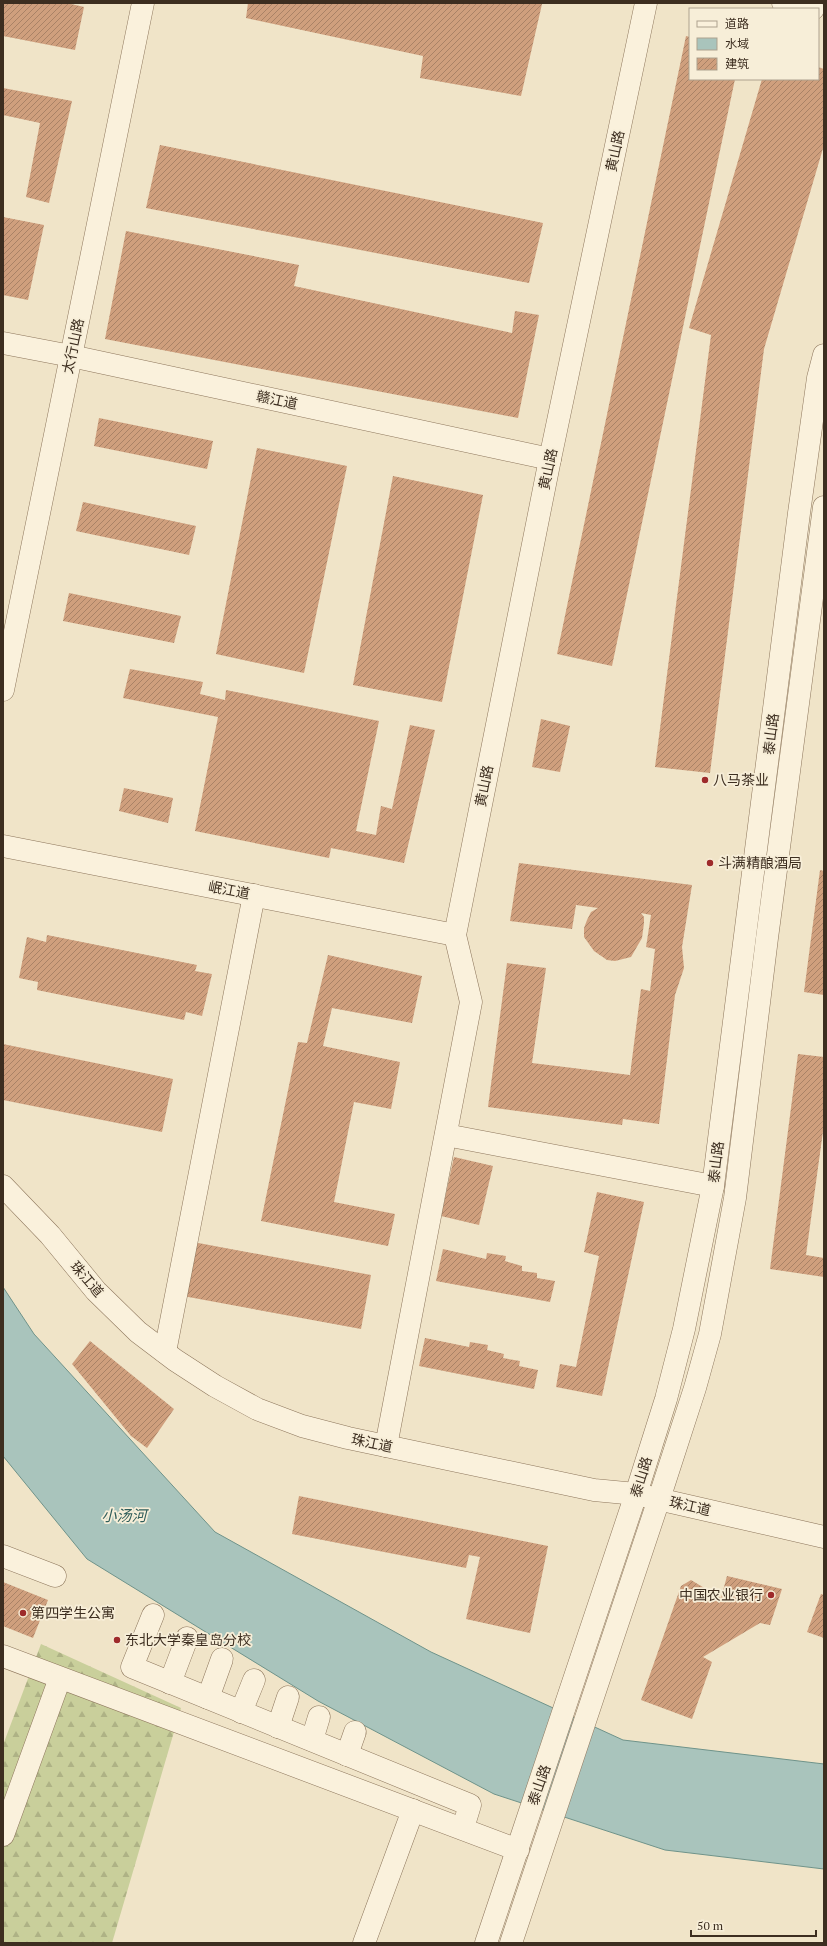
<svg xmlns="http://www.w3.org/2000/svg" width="827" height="1946" viewBox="0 0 827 1946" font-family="'PT Serif','Noto Sans SC',serif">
<defs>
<pattern id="forest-firs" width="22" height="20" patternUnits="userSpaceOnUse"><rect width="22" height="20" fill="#c9cf9b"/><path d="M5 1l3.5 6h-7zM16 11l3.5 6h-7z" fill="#aeb285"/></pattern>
<pattern id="building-hatch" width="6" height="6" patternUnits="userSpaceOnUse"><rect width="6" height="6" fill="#cf9f7d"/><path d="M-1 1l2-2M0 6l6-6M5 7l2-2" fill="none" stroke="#a98266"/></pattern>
</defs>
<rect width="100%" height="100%" fill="#f0e4c8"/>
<!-- forest -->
<polygon fill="url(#forest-firs)" points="41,1644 181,1708 112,1943 3,1943 3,1745"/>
<!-- water -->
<polygon fill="#a9c4bc" stroke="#6f938a" points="3,1287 34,1334 215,1532 431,1652 623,1740 824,1764 824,1869 665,1850 494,1794 318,1701 87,1559 3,1456"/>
<!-- building -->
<g fill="url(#building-hatch)">
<polygon points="3,3 67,3 84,7 75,50 3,36"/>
<polygon points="248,3 536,3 542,4 521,96 420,78 423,56 246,18"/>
<polygon points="686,36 690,37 690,79 735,79 612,666 557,654"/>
<polygon points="818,67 824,69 824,145 764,349 710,773 655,767 711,335 689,328 762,79 818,79"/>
<polygon points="3,88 72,101 49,203 26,197 40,123 3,115"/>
<polygon points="160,145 543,223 529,283 146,208"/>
<polygon points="3,217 44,225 28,300 3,295"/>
<polygon points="126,231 299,265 294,286 512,333 515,311 539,315 518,418 105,339"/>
<polygon points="99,418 213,441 207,469 94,446"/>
<polygon points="257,448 347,466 304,673 216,654"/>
<polygon points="393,476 483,495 442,702 353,685"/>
<polygon points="83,502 196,526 189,555 76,531"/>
<polygon points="69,593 181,616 174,643 63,621"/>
<polygon points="130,669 203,682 200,694 225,700 226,690 379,721 356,831 376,835 381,806 392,809 410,725 435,730 404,863 331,848 329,858 195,831 218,717 123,698"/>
<polygon points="541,719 570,726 560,772 532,767"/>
<polygon points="124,788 173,798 168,823 119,811"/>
<polygon points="519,863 692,885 682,947 684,968 675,995 659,1124 623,1119 622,1125 488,1107 507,963 546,968 532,1063 630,1075 641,989 650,991 655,949 646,947 651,915 641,913 644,917 644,923 642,938 631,957 615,961 607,960 594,951 584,937 584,928 587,920 591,912 598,908 576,905 572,929 510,921"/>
<polygon points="820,870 824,871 824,995 804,992"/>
<polygon points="47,935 197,965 195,971 212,974 202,1016 186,1012 184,1020 37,990 38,982 19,978 27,937 46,942"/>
<polygon points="328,955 422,976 412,1023 332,1008 323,1046 400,1062 391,1109 354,1102 334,1202 395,1214 388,1246 261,1221 298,1042 307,1043"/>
<polygon points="3,1044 173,1079 162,1132 3,1100"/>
<polygon points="798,1054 824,1057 824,1124 806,1255 824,1258 824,1277 770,1269"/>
<polygon points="454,1157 493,1166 479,1225 441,1216"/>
<polygon points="597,1192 644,1202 602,1396 556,1387 560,1364 576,1367 599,1256 584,1252"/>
<polygon points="193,1242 371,1275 361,1329 183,1296"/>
<polygon points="443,1249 486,1259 487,1253 506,1256 505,1261 522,1266 522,1271 537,1273 537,1278 555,1281 550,1302 436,1281"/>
<polygon points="425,1338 469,1347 470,1342 488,1345 487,1350 504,1354 503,1358 520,1361 519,1366 538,1370 534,1389 419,1366"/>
<polygon points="90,1341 174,1409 147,1448 131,1436 72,1364"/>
<polygon points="299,1496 548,1546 530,1633 466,1619 480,1557 469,1555 466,1568 292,1534"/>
<polygon points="727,1576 782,1589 770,1625 760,1623 703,1657 712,1662 692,1719 641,1700 681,1586 691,1580 721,1598"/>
<polygon points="3,1582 48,1600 33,1638 3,1626"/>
<polygon points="821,1594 824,1595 824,1638 807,1632"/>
</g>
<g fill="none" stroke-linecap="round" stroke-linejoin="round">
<!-- minor casing -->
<g stroke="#8d765c" stroke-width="23">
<g id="minor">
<polyline points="783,3 813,9"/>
<polyline points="3,343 71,356 550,459"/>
<polyline points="3,690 143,3"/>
<polyline points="3,846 455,935"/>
<polyline points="446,1135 713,1186"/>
<polyline points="3,1186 50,1235 96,1291 138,1332 175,1360 215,1386 257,1409 302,1426 348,1438 594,1490 636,1494 824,1537"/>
<polyline points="165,1352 254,895"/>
<polyline points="386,1446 471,1002 455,935 550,459 646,3"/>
<polyline points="3,1556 55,1576"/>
<polyline points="153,1615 132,1667 470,1805 463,1828"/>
<polyline points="3,1656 518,1850"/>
<polyline points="170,1683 187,1638"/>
<polyline points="208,1698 222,1659"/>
<polyline points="241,1712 254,1680"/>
<polyline points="278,1727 288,1697"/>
<polyline points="312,1740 319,1717"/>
<polyline points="347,1755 355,1732"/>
<polyline points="3,1835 60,1678"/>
<polyline points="364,1943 413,1810"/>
<polyline points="486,1943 636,1494 666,1399 684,1329 713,1186 799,513 818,378 824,355"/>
<polyline points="511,1943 659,1499 695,1388 710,1334 735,1198 767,938 824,507"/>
</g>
</g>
<!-- minor -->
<use href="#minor" stroke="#faf1dc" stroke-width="22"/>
</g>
<!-- markers -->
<g fill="#9e2a2b" stroke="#f7eed8" stroke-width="1.5">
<circle cx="705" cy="780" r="4"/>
<circle cx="710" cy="863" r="4"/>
<circle cx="771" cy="1595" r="4"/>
<circle cx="23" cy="1613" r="4"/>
<circle cx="117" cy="1640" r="4"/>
</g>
<g text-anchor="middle" stroke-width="3.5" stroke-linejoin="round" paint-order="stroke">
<!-- street labels -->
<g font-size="14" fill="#3d2e20" stroke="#f7eed8">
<text transform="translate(615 151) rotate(-78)" y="5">黄山路</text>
<text transform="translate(73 346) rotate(-78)" y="5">太行山路</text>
<text transform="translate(277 400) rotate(12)" y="5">赣江道</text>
<text transform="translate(548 469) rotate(-78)" y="5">黄山路</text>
<text transform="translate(771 734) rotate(-83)" y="5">泰山路</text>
<text transform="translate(484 786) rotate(-79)" y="5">黄山路</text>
<text transform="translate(229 890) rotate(11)" y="5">岷江道</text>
<text transform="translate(716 1162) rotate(-83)" y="5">泰山路</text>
<text transform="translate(87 1279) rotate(49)" y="5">珠江道</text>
<text transform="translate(372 1443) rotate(12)" y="5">珠江道</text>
<text transform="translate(641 1477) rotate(-73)" y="5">泰山路</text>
<text transform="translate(690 1506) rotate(13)" y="5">珠江道</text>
<text transform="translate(539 1785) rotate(-71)" y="5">泰山路</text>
</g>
<!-- poi labels -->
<g font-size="14" fill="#3d2e20" stroke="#f7eed8" text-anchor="start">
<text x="713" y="785">八马茶业</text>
<text x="718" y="868">斗满精酿酒局</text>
<text x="763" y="1600" text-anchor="end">中国农业银行</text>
<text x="31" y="1618">第四学生公寓</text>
<text x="125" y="1645">东北大学秦皇岛分校</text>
</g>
<!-- water labels -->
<g font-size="15" font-style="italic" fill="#2f5d5a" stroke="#f7eed8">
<text x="124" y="1521">小汤河</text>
</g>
</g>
<!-- border -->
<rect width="827" height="1946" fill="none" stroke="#3d2e20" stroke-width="8"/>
<!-- legend -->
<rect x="689" y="8" width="130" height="72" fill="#f7eed8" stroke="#ada18e"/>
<rect x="697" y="21" width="20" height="6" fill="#faf1dc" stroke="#ada18e"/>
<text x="725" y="28" font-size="12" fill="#3d2e20">道路</text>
<rect x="697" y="38" width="20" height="12" fill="#a9c4bc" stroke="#ada18e"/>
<text x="725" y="48" font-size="12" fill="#3d2e20">水域</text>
<rect x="697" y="58" width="20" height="12" fill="url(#building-hatch)" stroke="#ada18e"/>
<text x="725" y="68" font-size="12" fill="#3d2e20">建筑</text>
<!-- scale -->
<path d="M691 1930v6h125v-6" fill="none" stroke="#3d2e20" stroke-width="2"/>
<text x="697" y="1930" font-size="12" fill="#3d2e20" stroke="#f7eed8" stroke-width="3" paint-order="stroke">50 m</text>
</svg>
